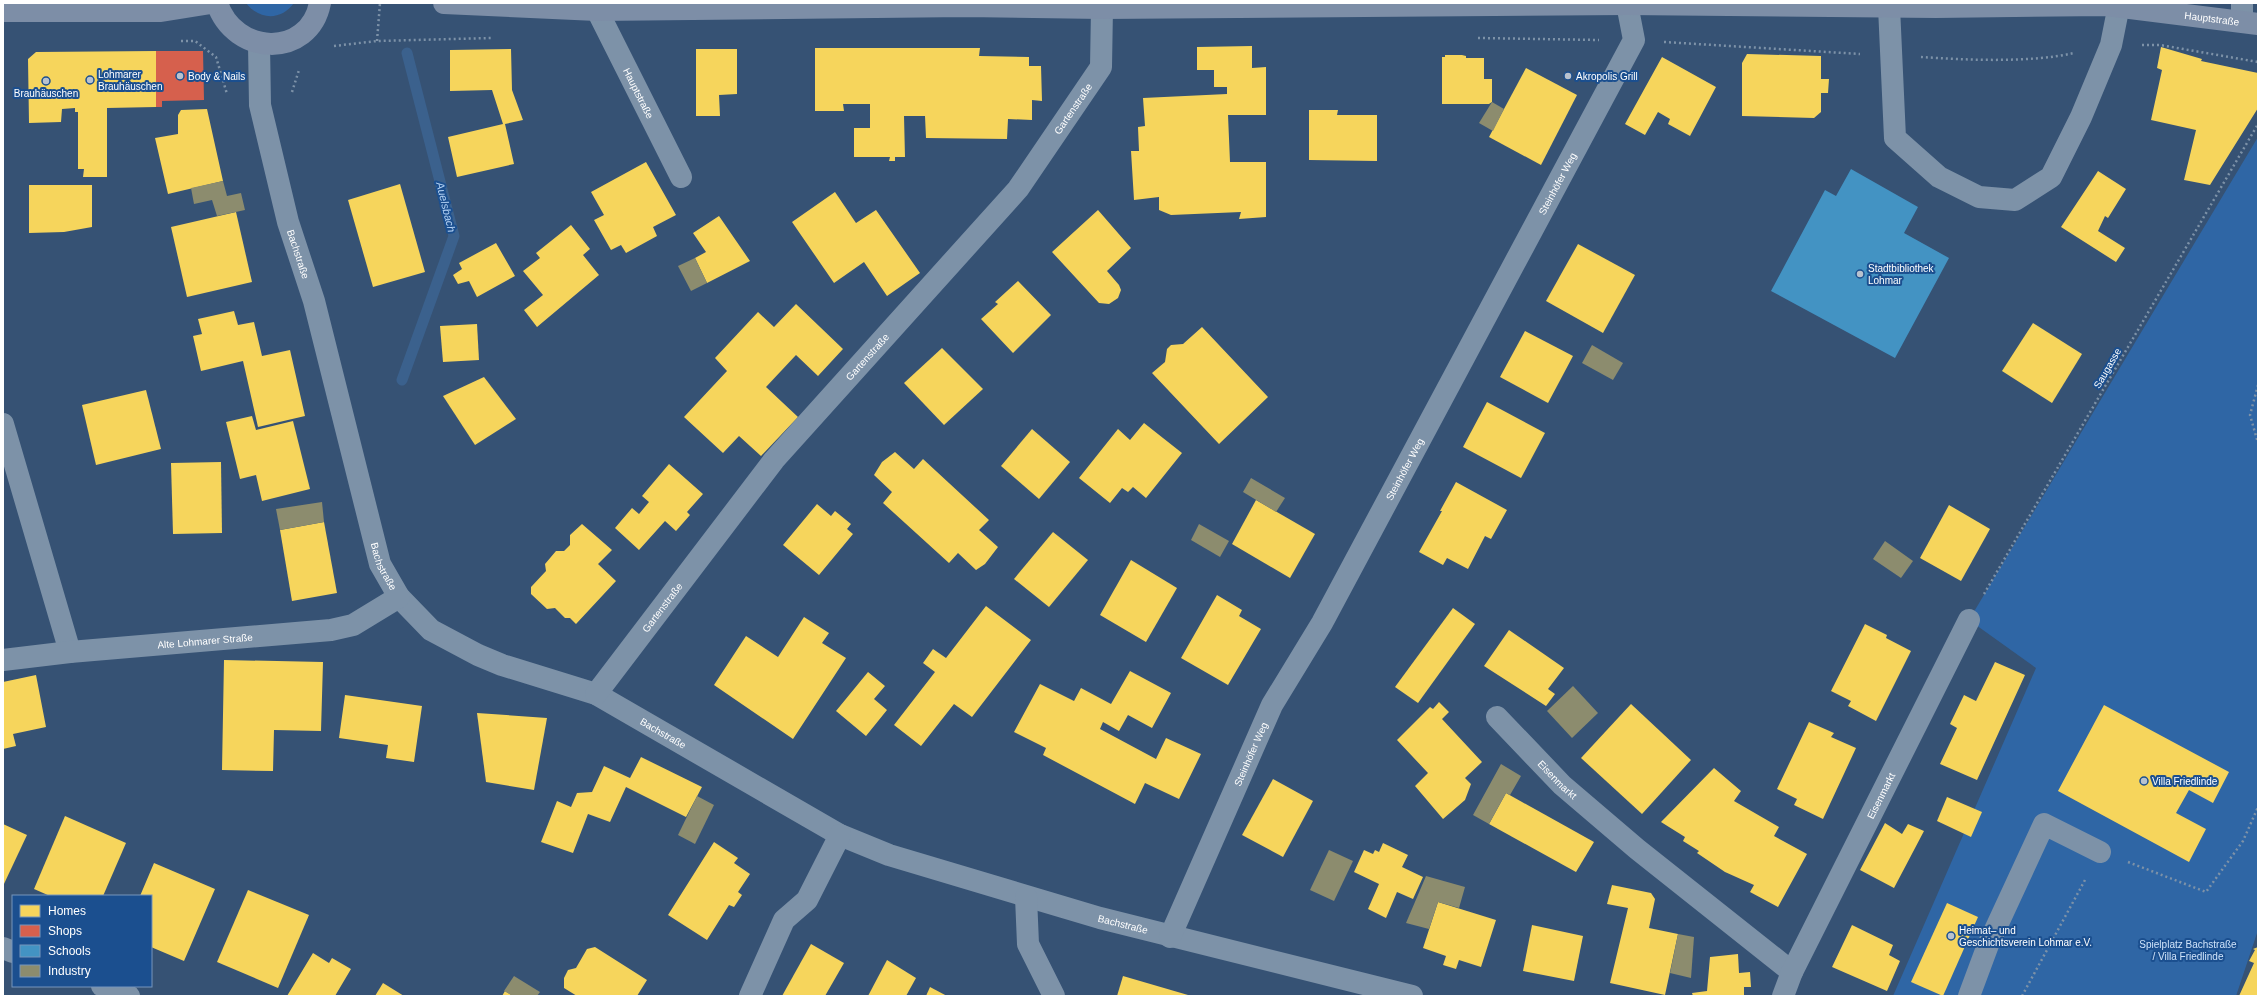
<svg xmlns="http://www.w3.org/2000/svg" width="2261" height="999" viewBox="0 0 2261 999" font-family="Helvetica,sans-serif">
<rect width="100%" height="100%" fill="#365274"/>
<!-- green -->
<g fill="#2f66a5">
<path d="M246,3H294C281,21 259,20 246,3Z"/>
<polygon points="2258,137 2258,930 2236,996 1893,996 2036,668 1969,620"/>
</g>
<!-- homes -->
<g fill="#f6d55c">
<polygon points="1252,46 1252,68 1266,67 1266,115 1228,115 1230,162 1266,162 1266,217 1239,219 1241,212 1171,215 1159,210 1159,197 1134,200 1131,151 1139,151 1138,127 1145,126 1143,98 1227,94 1227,87 1214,87 1214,70 1197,70 1197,47"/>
<polygon points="2161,47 2202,59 2201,61 2258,73 2258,108 2210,185 2184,180 2196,130 2151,120 2162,70 2157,68"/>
<polygon points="815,48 980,48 979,56 1029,57 1029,66 1041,66 1042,101 1032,100 1032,120 1008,119 1007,139 926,138 925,116 904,116 905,157 895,157 895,161 889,161 890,157 854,157 854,128 870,128 870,104 843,104 844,111 815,111"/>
<polygon points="511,49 512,90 523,120 505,124 514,164 457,177 448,137 503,124 492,90 450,91 450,50"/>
<polygon points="696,49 737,49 737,94 719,95 720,116 696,116"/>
<polygon points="156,51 156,107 107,108 107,177 83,177 84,169 78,169 78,112 75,112 75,108 62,109 61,122 29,123 28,59 36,52"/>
<polygon points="1747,54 1821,56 1821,79 1829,79 1828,93 1821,93 1821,112 1814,118 1742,116 1742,63"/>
<polygon points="1445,55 1462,55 1466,56 1466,58 1484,58 1484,79 1492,79 1492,102 1489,104 1442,104 1442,57 1445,57"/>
<polygon points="1662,57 1716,87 1690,136 1668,124 1670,119 1658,112 1645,135 1625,124"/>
<polygon points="1526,68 1577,95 1541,165 1489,137"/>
<polygon points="207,109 223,181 168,194 155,138 178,134 178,115 181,110"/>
<polygon points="1309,110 1338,110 1337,115 1377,115 1377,161 1309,160"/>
<polygon points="646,162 676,215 653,227 657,236 626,253 621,245 611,250 594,220 604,215 591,192"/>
<polygon points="2098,171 2126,189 2108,218 2105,216 2098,231 2125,248 2116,262 2061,227"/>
<polygon points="400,184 425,272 373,287 348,200"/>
<polygon points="29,185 92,185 92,227 64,232 29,233"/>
<polygon points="835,192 856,223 876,210 920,273 887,296 864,262 834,283 792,222"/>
<polygon points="1098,210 1131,248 1107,271 1119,285 1121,290 1118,298 1109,304 1099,303 1052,252"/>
<polygon points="236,212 252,282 187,297 171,227"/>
<polygon points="719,216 750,261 707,283 695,258 706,252 693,233"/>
<polygon points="571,225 590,249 583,255 599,275 537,327 524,310 543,295 523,271 540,258 536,253"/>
<polygon points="496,243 515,276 477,297 469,281 458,284 453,275 462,269 459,263"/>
<polygon points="1578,244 1635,275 1603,333 1546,301"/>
<polygon points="1018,281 1051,315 1013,353 981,319 998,304 995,302"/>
<polygon points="796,304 843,349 818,376 796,355 766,387 798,417 761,456 739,436 723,453 684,417 727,371 715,358 758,312 774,327"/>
<polygon points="234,311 238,325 254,322 262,356 290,350 305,416 258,427 243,361 201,371 193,336 202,334 198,319"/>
<polygon points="2033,323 2082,354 2052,403 2002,371"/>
<polygon points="477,324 479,360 443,362 440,326"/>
<polygon points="1202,327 1268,397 1219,444 1152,373 1165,362 1167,349 1171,345 1183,344"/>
<polygon points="1525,331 1573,356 1548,403 1500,377"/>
<polygon points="942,348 983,389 944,425 904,383"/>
<polygon points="484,377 516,419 475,445 443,396"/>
<polygon points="146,390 161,449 96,465 82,405"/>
<polygon points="1487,402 1545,433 1521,478 1463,447"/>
<polygon points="252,416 256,430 293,421 310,489 262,501 256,475 240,479 226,422"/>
<polygon points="1144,423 1182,453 1146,498 1133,487 1128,492 1122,488 1110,503 1079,478 1118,429 1130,440"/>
<polygon points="1032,429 1070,462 1039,499 1001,466"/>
<polygon points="895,452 914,469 923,459 989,520 979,530 998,547 985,564 976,570 958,553 949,563 883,503 892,492 874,475 882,462"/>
<polygon points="221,462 222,533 173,534 171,463"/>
<polygon points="669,464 703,494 687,512 690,515 676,531 665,521 639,550 615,528 632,508 639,514 649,502 642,496"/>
<polygon points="1456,482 1507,510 1491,539 1485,536 1468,569 1447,558 1443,565 1419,552 1442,511 1440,511"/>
<polygon points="1256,500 1315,534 1290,578 1232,544"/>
<polygon points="817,504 831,516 835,511 851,524 847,529 853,534 819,575 783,545"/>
<polygon points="1949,505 1990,529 1961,581 1920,558"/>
<polygon points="324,522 337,593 292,601 280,530"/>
<polygon points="582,524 612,550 598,564 616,581 576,624 570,618 565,618 555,608 547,609 531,594 531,587 546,571 545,564 556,551 564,551 570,545 570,535"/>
<polygon points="1053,532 1088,560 1049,607 1014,579"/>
<polygon points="1131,560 1177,588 1146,642 1100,615"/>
<polygon points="1217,595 1242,610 1239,616 1261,629 1228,685 1181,658"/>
<polygon points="986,606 1031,640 972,717 954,704 921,746 894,725 935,672 923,663 933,649 946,658"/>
<polygon points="1453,608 1475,624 1418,703 1395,687"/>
<polygon points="804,617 829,633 822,643 846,658 793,739 714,685 746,636 778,657"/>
<polygon points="1865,624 1887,635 1886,638 1911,651 1876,721 1848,706 1851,701 1831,691"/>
<polygon points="1509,630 1564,668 1548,689 1555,694 1546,706 1484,666"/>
<polygon points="224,660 323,662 321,731 274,730 273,771 222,770"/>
<polygon points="1995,662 2025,675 1977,780 1940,764 1957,728 1950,724 1964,695 1976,701"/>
<polygon points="1130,671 1171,693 1152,728 1128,715 1119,731 1103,722 1100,729 1156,759 1166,738 1201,754 1179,799 1145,783 1135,804 1043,755 1046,748 1014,732 1040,684 1074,701 1081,688 1111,704"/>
<polygon points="868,672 885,686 874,699 887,710 866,736 836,711"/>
<polygon points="36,675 46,727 13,734 16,746 3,749 3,682"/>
<polygon points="345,695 422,706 414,762 386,758 388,745 339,738"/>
<polygon points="1439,702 1449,712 1442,719 1482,762 1465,778 1471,784 1465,800 1443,819 1415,786 1428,773 1397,740 1430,707 1433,709"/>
<polygon points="1631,704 1691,760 1642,814 1581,758"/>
<polygon points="2104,705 2229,772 2213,803 2189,790 2176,813 2206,829 2189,862 2058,791"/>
<polygon points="477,713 547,718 534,790 486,782"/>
<polygon points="1809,722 1834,733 1831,737 1856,748 1823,819 1794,805 1797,799 1777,789"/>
<polygon points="641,757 702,787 686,817 626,787 610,822 588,814 573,853 541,842 557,801 571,807 577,793 592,792 604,766 630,778"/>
<polygon points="1714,768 1741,791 1734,801 1779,827 1774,836 1807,854 1778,907 1750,892 1754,885 1725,872 1697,853 1699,851 1683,841 1685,837 1661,822"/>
<polygon points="1273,779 1313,801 1283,857 1242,835"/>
<polygon points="1506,793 1594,842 1576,872 1489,824"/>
<polygon points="1947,797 1982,812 1971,837 1937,821"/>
<polygon points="65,816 126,843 103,896 50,896 34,889"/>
<polygon points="1885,823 1902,834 1908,824 1924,831 1894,888 1860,870"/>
<polygon points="3,824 27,835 3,886"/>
<polygon points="714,842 738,858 734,863 750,874 738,892 742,895 734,907 729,905 707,940 668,915"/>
<polygon points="1383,843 1408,855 1402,867 1423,877 1413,899 1397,892 1386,918 1368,909 1379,884 1354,872 1364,850 1373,854 1375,850 1379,852"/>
<polygon points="154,863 215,889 184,961 151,947 151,896 140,896"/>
<polygon points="1612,885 1651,893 1655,899 1649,928 1678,934 1665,995 1610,983 1628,908 1607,904"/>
<polygon points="248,890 309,915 278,988 217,962"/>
<polygon points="1438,902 1496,920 1481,967 1459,960 1456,969 1443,965 1446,956 1423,948"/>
<polygon points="1947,903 1978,917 1943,996 1911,982"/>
<polygon points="1532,925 1583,936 1574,981 1523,971"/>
<polygon points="1852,925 1893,945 1889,955 1900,961 1887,991 1832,967"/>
<polygon points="811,944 844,963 825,996 782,996"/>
<polygon points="595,947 647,980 637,996 577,996 564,988 564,978 568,970 576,968 587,949"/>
<polygon points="2258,947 2258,996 2239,996 2254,963 2249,961 2255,950 2253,949"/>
<polygon points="313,953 329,963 332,958 351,969 335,996 287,996"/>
<polygon points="1738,954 1739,973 1750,972 1751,987 1744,987 1744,996 1693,996 1692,993 1707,991 1710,957"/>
<polygon points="887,960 916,978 906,996 868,996"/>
<polygon points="1123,976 1188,995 1188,996 1117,996"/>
<polygon points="383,983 404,996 375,996"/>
<polygon points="930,987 947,996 926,996"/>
<polygon points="505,991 513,996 502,996"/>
</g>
<!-- shops -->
<polygon fill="#d6604d" points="156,51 203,51 204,100 162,101 162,107 156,107"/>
<!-- schools -->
<polygon fill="#4393c3" points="1851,169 1918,207 1904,233 1949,258 1895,358 1771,291 1825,190 1836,196"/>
<!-- industry -->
<g fill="#8c8c6e">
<polygon points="1492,102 1504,109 1493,131 1479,123"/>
<polygon points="223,181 227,196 241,193 245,210 217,216 212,200 194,204 191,188"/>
<polygon points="695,258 707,283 691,291 678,266"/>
<polygon points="1592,345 1623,363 1613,380 1582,363"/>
<polygon points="1251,478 1285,498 1276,512 1243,492"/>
<polygon points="322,502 324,522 280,530 276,509"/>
<polygon points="1199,524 1229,541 1220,557 1191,540"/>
<polygon points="1885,541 1913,561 1901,578 1873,559"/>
<polygon points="1573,686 1598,713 1572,738 1547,711"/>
<polygon points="1501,764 1521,776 1510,795 1506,793 1489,824 1473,815"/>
<polygon points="697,796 714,805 695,844 678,835"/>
<polygon points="1329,850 1353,861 1334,901 1310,890"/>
<polygon points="1426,876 1465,887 1459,908 1438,902 1429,929 1406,923"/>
<polygon points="1678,934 1694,937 1691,978 1670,973"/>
<polygon points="514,976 540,992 537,996 513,996 504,991"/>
</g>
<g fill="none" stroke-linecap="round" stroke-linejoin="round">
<!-- stream -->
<polyline stroke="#3b618d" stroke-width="11" points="402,380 454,236 407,53"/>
<!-- path -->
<g stroke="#7d92a8" stroke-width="2.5" stroke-dasharray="2 3" stroke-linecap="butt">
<polyline points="1478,38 1599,40"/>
<polyline points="181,41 195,41 216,57 227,94"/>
<polyline points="377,41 380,3"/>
<polyline points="1664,42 1860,54"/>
<polyline points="2142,45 2160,45 2258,62"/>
<polyline points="334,46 377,41 491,38"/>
<path d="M1921,57C1967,60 2029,63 2074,53"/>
<polyline points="292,92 299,70"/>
<polyline points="2258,385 2250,415 2258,443"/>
<polyline points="1984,594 2258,124"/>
<polyline points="2128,862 2206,892 2243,841 2258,807"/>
<polyline points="2022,996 2085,880"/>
</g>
<!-- minor -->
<g stroke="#7d92a8" stroke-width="22">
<polyline points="1889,7 1895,138 1939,177 1979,197 2015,200 2051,177 2081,117 2111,45 2119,5"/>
<path id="s1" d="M597,10L681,177"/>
<polyline points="2242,20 2242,3"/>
<path id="s2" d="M259,44L260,105L288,222L314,301L380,564L399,597L431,630L478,655L502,665L596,694L840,835L889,855L1100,918L1412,996"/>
<polyline points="3,424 70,652"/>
<path id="s3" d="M3,660L70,652L331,630L353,625L399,597"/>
<path id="s4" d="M596,694L774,460L1018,189L1101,67L1102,8"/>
<path id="s5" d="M1497,717L1562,785L1637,849L1792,972"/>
<polyline points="1026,897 1028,944 1054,996"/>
<path id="s6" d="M1170,937L1272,705L1322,623L1634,40L1627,4"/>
<polyline points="3,948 13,952"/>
<polyline points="102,986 129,996"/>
<polyline points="750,996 784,920 807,900 840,835"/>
<path id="s7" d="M1783,996L1792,972L1969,620"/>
<polyline points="1969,996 1988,945 2044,824 2100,852"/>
</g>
<!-- major -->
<g stroke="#7d8ea7" stroke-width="22">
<path d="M217,3C234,56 309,59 320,3"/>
<path id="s8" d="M444,3L597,10L966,6L1102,8L1627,4L1936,7L2106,5L2258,24"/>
<polyline points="3,11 161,11 211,3"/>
</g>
</g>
<!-- markers -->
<g fill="#b9c2ce" stroke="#1b4f8f" stroke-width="1.5">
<circle cx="180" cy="76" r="4"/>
<circle cx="1568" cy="76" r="4"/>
<circle cx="90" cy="80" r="4"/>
<circle cx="46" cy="81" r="4"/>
<circle cx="1860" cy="274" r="4"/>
<circle cx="2144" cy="781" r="4"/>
<circle cx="1951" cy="936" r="4"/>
</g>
<g text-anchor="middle" stroke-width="4" stroke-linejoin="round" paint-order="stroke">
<!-- street labels -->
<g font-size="10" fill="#fff" stroke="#1b4f8f">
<text dy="4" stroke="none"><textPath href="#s8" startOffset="1769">Hauptstraße</textPath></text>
<text dy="4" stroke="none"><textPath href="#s1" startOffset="93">Hauptstraße</textPath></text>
<text dy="4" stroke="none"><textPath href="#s4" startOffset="756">Gartenstraße</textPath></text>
<text dy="4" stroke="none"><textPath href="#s6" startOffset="848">Steinhöfer Weg</textPath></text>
<text dy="4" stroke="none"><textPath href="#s2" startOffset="215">Bachstraße</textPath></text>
<text dy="4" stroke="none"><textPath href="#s4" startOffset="433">Gartenstraße</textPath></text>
<text transform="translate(2107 368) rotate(-60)" y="4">Saugasse</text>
<text dy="4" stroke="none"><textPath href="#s6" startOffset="524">Steinhöfer Weg</textPath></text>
<text dy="4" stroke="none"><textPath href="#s2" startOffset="539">Bachstraße</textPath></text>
<text dy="4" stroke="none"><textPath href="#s4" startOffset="109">Gartenstraße</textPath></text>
<text dy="4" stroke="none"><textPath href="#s3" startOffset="203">Alte Lohmarer Straße</textPath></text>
<text dy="4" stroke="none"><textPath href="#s2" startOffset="875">Bachstraße</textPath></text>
<text dy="4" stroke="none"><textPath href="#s6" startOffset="200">Steinhöfer Weg</textPath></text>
<text dy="4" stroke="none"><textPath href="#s5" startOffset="87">Eisenmarkt</textPath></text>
<text dy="4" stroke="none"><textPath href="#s7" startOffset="223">Eisenmarkt</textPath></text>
<text dy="4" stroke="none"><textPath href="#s2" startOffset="1376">Bachstraße</textPath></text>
</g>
<!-- poi labels -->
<g font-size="10" fill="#fff" stroke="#1b4f8f" text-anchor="start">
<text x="98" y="78">Lohmarer<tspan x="98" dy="12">Brauhäuschen</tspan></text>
<text x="188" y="80">Body &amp; Nails</text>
<text x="1576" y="80">Akropolis Grill</text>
<text x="46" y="97" text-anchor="middle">Brauhäuschen</text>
<text x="1868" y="272">Stadtbibliothek<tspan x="1868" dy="12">Lohmar</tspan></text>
<text x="2152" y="785">Villa Friedlinde</text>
<text x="1959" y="934">Heimat– und<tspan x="1959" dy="12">Geschichtsverein Lohmar e.V.</tspan></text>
</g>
<!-- park labels -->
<g font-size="10" fill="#cfe3fa" stroke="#1b4f8f">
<text x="2188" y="948">Spielplatz Bachstraße<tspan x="2188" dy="12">/ Villa Friedlinde</tspan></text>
</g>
<!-- water labels -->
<g font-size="11" font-style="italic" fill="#b5d3f5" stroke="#1b4f8f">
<text transform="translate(446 207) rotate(76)" y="4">Auelsbach</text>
</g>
</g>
<!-- border -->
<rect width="2261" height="999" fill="none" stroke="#ffffff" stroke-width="8"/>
<!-- legend -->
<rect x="12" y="895" width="140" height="92" fill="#1b4f8f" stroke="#7695bc"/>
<rect x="20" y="905" width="20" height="12" fill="#f6d55c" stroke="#7695bc"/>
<text x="48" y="915" font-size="12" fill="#ffffff">Homes</text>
<rect x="20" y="925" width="20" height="12" fill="#d6604d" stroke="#7695bc"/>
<text x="48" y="935" font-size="12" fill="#ffffff">Shops</text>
<rect x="20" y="945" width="20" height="12" fill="#4393c3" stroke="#7695bc"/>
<text x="48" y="955" font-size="12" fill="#ffffff">Schools</text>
<rect x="20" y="965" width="20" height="12" fill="#8c8c6e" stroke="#7695bc"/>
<text x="48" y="975" font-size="12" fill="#ffffff">Industry</text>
</svg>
